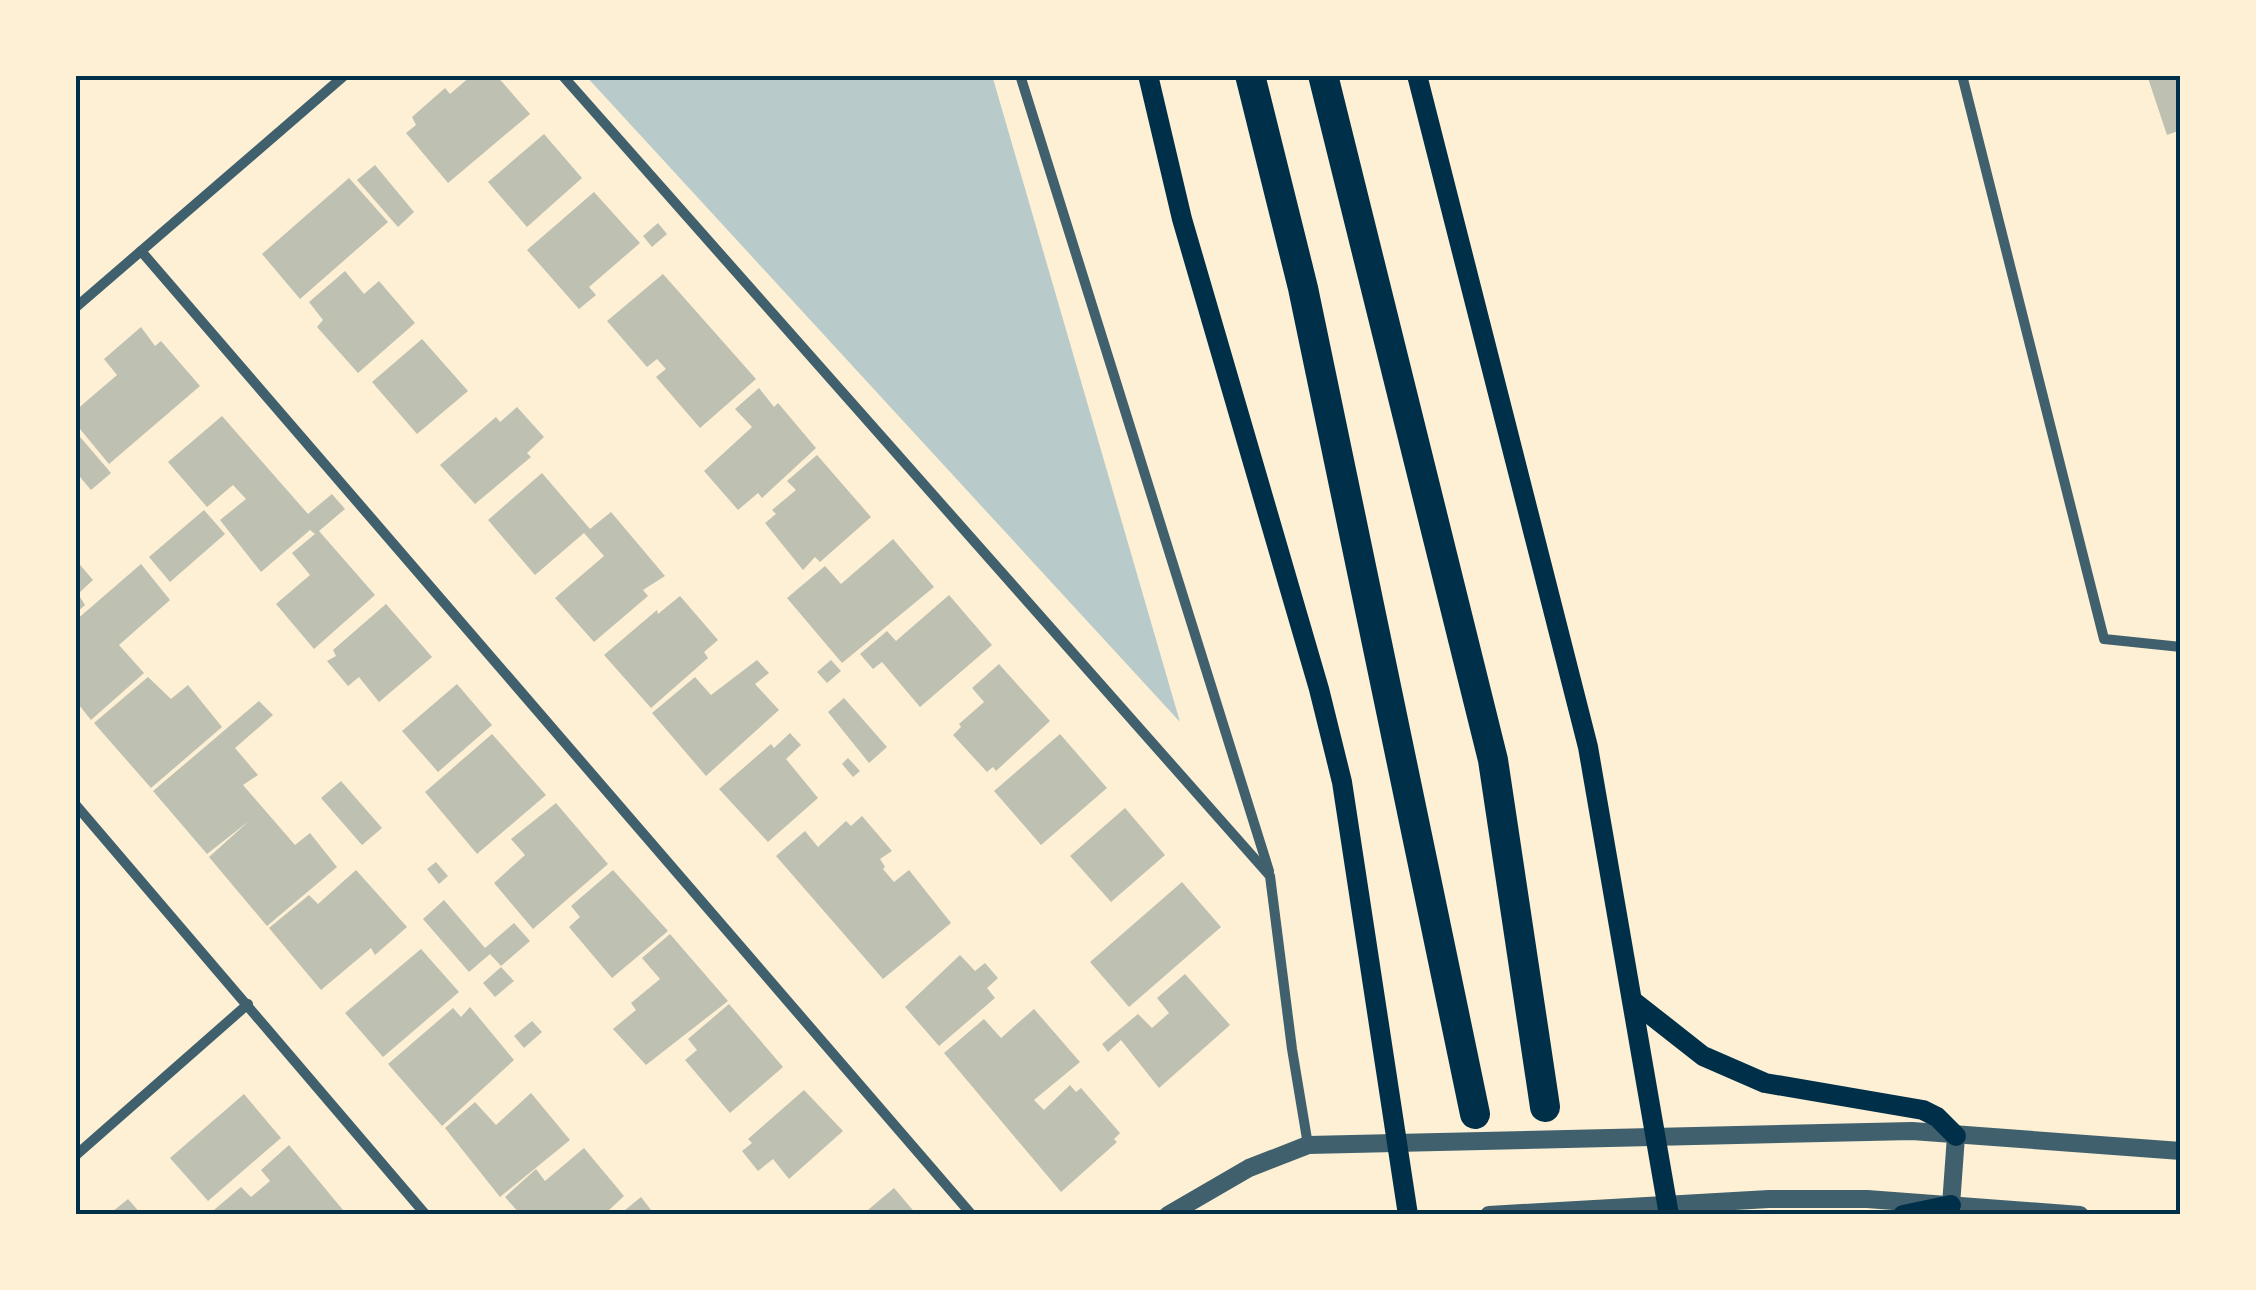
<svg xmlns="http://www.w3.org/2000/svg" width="2256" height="1290" viewBox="0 0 2256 1290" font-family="Cabin,sans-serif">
<rect width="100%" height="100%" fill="#fdf0d5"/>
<!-- green -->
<polygon fill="#b9caca" points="585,75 992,75 1180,722"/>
<!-- building -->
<g fill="#bec0b2">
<polygon points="472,75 496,75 530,114 448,183 406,133 416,125 412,117 445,88 450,94"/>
<polygon points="2147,75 2181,75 2181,130 2167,135"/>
<polygon points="544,134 582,178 527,227 488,182"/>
<polygon points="375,165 414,212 398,227 357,180"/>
<polygon points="349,178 388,222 300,299 262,254"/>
<polygon points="594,192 640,243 589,287 596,295 579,309 527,250"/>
<polygon points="658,223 667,234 652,247 643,236"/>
<polygon points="345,271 364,294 379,281 415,323 358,373 317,327 323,320 309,302"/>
<polygon points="663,274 756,379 700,428 656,377 666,369 657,359 647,367 607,321"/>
<polygon points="141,327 155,346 161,341 200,386 109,464 75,423 75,411 117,375 104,359"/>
<polygon points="422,339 468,391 417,434 372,382"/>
<polygon points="759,388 774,407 778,403 816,448 762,498 758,493 738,510 704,471 752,427 735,409"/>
<polygon points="517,407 544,437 527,453 531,457 475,504 440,465 496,417 500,422"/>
<polygon points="222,416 308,514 332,494 345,509 319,531 375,595 314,649 276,604 310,575 292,553 315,534 310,530 261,572 220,520 246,499 233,485 207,507 168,462"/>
<polygon points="75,431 111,473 91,490 75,471"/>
<polygon points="817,455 871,517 820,562 815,557 803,570 765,523 776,514 772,510 796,490 787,481"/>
<polygon points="542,473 590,529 611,512 665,576 643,590 648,596 594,642 555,598 604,556 584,533 535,575 488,520"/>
<polygon points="204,510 225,534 170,582 149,557"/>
<polygon points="893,539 934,587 842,663 787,598 825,566 841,584"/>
<polygon points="75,559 93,580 78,594 85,605 75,614"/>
<polygon points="141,564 170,600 119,645 144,673 91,720 75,700 75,621"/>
<polygon points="949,595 992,645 920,707 882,662 873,669 860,654 887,631 896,641"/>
<polygon points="680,596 718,640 704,652 708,658 651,708 604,655 657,610 658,614"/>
<polygon points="386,604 432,657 379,702 359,677 348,686 327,661 336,656 333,650"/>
<polygon points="757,660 769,673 755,684 779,710 706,776 652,713 695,677 711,695"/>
<polygon points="831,660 841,671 827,683 817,672"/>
<polygon points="999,664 1050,721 996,771 993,767 987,772 953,735 961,727 959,724 984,702 972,688"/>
<polygon points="148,677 171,699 188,685 222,727 151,788 94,723"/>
<polygon points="457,684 492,725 438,772 402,731"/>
<polygon points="844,698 887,747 869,763 828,712"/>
<polygon points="259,701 273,715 235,748 258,775 243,785 295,845 310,833 337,867 267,926 209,857 249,821 207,854 153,791"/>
<polygon points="790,733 801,745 786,759 818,798 768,842 719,789 771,744 774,748"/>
<polygon points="492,734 546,795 477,854 425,792"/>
<polygon points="1060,734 1107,788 1041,845 994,791"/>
<polygon points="848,758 860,771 853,777 842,764"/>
<polygon points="341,781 382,828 362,845 321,798"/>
<polygon points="556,803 608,864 533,929 494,883 525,855 511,839"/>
<polygon points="1125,808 1165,855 1111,902 1070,856"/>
<polygon points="862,816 892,851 880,859 885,867 883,869 894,882 909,870 951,923 883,979 776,856 805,831 818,847 846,821 851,826"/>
<polygon points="436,862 448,876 439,884 427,869"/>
<polygon points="356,870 407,927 375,955 371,948 321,990 269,928 309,895 318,904"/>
<polygon points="613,870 668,931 612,978 569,927 580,917 571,906"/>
<polygon points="1182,882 1221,927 1129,1007 1090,962"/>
<polygon points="444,900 485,948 514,923 530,941 501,966 490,954 469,972 423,919"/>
<polygon points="670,934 728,1001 646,1065 613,1029 636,1010 631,1003 660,979 642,958"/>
<polygon points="421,949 459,992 383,1057 345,1013"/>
<polygon points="960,955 975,971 985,963 998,978 987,988 995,998 939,1046 905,1007"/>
<polygon points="501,967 514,981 495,997 483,983"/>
<polygon points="1185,974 1230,1025 1159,1088 1121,1040 1108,1052 1102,1044 1138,1014 1152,1028 1169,1013 1157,998"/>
<polygon points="729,1004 783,1067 730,1113 685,1060 697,1050 688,1039"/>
<polygon points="470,1007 514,1060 442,1126 388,1064 453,1008 461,1017"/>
<polygon points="1034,1009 1080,1062 1034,1100 1044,1110 1070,1085 1076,1092 1081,1088 1120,1133 1114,1139 1117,1142 1061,1192 944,1053 984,1019 1001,1038"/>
<polygon points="532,1021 542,1032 524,1048 514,1036"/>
<polygon points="804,1090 843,1131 789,1179 773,1159 758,1171 742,1151 752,1143 748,1139"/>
<polygon points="531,1093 570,1140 500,1197 445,1128 475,1102 496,1125"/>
<polygon points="244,1094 281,1138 208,1201 170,1158"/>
<polygon points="289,1145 343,1210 337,1215 208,1215 241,1187 251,1197 270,1181 261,1170"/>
<polygon points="584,1148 624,1196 609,1210 613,1215 521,1215 505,1197 536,1169 545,1181"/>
<polygon points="894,1188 917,1215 862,1215"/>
<polygon points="641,1197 655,1215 619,1215"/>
<polygon points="128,1199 142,1215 114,1215 112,1212"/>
</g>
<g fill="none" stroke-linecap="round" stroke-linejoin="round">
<!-- minor -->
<g stroke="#3f606c" stroke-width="10">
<polyline points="562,75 1270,876 1292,1049 1308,1145"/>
<polyline points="1020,75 1269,871"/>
<polyline points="1962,75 2104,639 2181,647"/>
<polyline points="141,251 972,1215"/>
<polyline points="75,308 345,75"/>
<polyline points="75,804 426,1215"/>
<polyline points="75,1156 248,1004"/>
</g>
<!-- tertiary -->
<g stroke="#3f606c" stroke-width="18">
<polyline points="1951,1205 1956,1136"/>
<polyline points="1168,1215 1249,1168 1308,1145 1912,1131 2181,1151"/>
<polyline points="1489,1215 1769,1199 1867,1199 2080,1215"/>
</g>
<!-- secondary -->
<g stroke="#003049" stroke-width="20">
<polyline points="1148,75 1182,219 1319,689 1342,782 1408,1215"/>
<polyline points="1417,75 1588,747 1669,1215"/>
<polyline points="1633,1001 1703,1056 1765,1083 1923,1110 1937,1117 1956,1136"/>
<polyline points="1903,1215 1951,1205"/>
</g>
<!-- motorway -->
<g stroke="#003049" stroke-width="30">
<polyline points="1250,75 1303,288 1475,1114"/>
<polyline points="1323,75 1493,760 1545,1107"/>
</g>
</g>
<!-- border -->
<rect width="2256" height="1290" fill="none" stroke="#fdf0d5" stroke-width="155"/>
<rect x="78" y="78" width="2100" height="1134" fill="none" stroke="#003049" stroke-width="4"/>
</svg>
